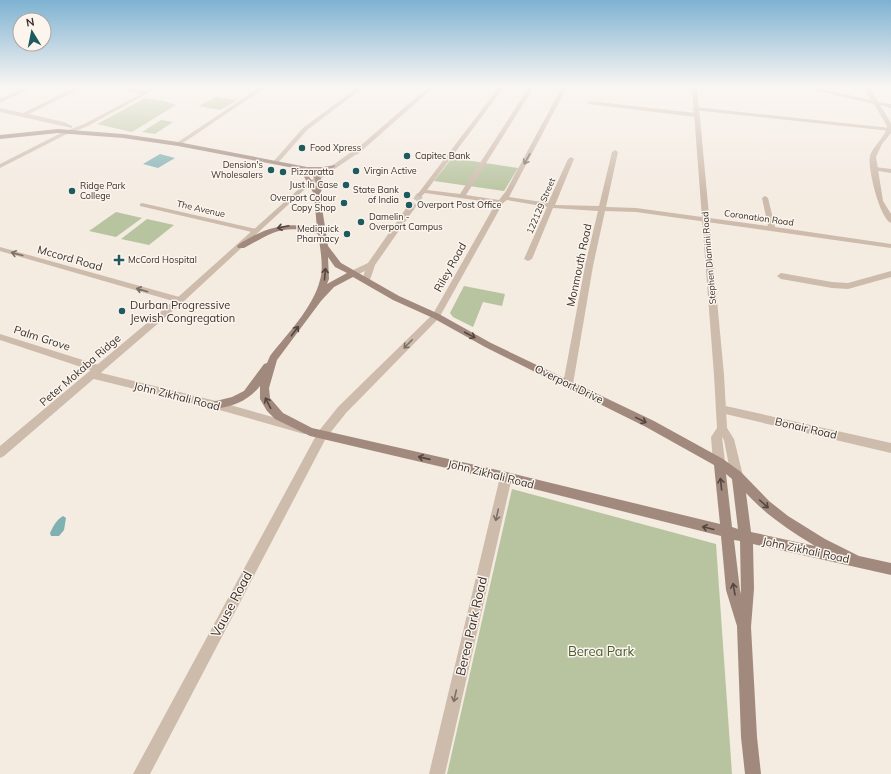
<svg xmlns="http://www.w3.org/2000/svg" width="891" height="774" viewBox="0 0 891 774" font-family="Mulish,sans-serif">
<rect width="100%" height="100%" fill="#f4ebe1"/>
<!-- green -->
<g fill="#b8c4a0">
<polygon points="216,97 237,100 220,110 199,106"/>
<polygon points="145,98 165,101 176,105 132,132 97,124"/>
<polygon points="161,120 173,122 155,134 142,132"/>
<polygon points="452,158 518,168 504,191 434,181"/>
<polygon points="116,212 142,218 116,237 89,231"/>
<polygon points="147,219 174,225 149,245 121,239"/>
<polygon points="464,286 505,294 502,306 483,302 473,327 453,317 450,313"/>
<polygon points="512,489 716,544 732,774 447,774"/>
</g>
<!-- water -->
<g fill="#7fb0b2">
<polygon points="160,154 175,158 158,168 143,164"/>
<path d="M63,516L66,518L64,530L59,536H51L50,533C53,527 56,520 63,516Z"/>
</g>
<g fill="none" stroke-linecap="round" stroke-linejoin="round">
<!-- minor-tunnel -->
<polyline stroke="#cfc6bd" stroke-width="7" stroke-dasharray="7 3.5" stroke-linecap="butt" points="410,209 420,195"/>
<!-- minor -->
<g fill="#cdbbac" fill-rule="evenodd">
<polygon points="26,87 33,87 0,103 0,99"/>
<polygon points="76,87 83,87 29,114 64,122 72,126 72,128 0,112 0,108 23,113"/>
<polygon points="112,87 125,87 145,91 152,87 159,87 88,126 65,135 0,168 0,164 61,133 84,124 141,94"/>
<polygon points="260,87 266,87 180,145 175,144"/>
<polygon points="358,87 364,87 307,130 277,164 273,164 273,162 303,128"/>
<polygon points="499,87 504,87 427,190 460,194 529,87 534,87 466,195 499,200 506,191 562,87 567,87 509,197 548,203 568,159 571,157 574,159 555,205 599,206 612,152 615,150 618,152 606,207 636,208 768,226 762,198 765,196 768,198 775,227 891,244 891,248 636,212 605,211 593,266 573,384 572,387 564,387 563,384 585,266 598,211 553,208 532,259 528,261 524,259 547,207 507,200 503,203 439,318 346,413 326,438 150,774 133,774 318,432 338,407 433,314 496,203 425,193 420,197 417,195"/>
<polygon points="590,101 696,113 699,115 696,117 588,104 587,103"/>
<polygon points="695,107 890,128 891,131 693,110 692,109"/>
<polygon points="875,167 891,169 891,173 873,170 872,169"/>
<polygon points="142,203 256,229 260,231 256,233 140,206 140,204"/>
<polygon points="407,207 410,207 414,209 375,265 369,283 366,284 362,281 365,271 355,276 349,276 349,272 368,263"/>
<polygon points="0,247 183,298 184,300 180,303 0,251"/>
<polygon points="891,271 891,277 848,289 832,288 781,279 777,276 781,273 832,282 848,283"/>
<polygon points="0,334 102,366 104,369 102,372 99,373 0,340"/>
<polygon points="93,371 216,401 304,426 308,427 309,430 308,433 304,434 216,409 90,378 88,375 90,372"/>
<polygon points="721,405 891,443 891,453 721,413 717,412 716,409 717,406"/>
<polygon points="506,472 510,473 512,477 445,774 429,774 500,477 502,473"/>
</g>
<!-- tertiary -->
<g fill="#cdbbac" fill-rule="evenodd">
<polygon points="428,87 434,87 358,154 355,155 304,190 183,302 4,456 0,458 0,446 177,298 300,188 360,146"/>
<polygon points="692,87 697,87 724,375 727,428 734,439 743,476 741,480 737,481 733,480 731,476 724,440 722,437 725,462 723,465 719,467 715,465 713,462 711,437 717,428 714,375"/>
<path d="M801,87H812L871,100L864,87H869L878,102L891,104V108L880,105L891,123V133L882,144L876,157L883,201L891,214V223C880,219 867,167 870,156C873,146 887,135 887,126L874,104Z"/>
</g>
<!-- secondary -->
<path fill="#a18a7d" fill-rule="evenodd" d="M58,129L123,134L178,142L307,167H323L335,165V167L323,171H315L321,178L323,185L320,195L328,246L341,263L399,296L439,314L491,343L654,421L694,443L723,459L741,472L769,501L788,516L825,539L859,556L891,563V575L753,544L754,589L751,627L757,737L761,774H745L741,737L737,626L726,590L721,536L506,482L310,436L275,419L267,411L260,399V386C248,401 234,406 216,409L212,408L211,405L212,402L232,397L244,391L264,364L267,363L270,356C287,334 313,308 320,280C324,268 320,246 318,234C284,223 273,232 244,248H238L237,246C241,242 248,239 253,236C275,225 293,222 317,229L314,194L303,175L294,168L178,146L123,138L58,133L0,139V135ZM304,170C312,174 316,178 316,186ZM328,257L335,267L347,273L327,284L329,279ZM353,277L393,300L433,318L485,347L646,427L714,465L720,524L506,472L312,428L283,413L270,398L269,388L277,360L321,301L334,287ZM726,474L732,479L738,529L732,527ZM746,493C766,515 789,530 815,546L751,532ZM734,540L740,541L741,594L740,590Z"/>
</g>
<!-- one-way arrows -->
<defs><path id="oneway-shaft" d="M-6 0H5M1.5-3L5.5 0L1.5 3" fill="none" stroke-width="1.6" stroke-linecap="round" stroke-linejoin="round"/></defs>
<g stroke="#7d6f65">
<use href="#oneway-shaft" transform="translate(527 159) rotate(119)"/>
<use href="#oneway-shaft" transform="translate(17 254) rotate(-165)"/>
<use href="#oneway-shaft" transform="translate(142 290) rotate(-164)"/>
<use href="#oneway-shaft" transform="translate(408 344) rotate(135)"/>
<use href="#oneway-shaft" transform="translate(497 515) rotate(103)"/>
<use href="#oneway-shaft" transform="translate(455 696) rotate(103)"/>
</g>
<g stroke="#544640">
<use href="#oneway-shaft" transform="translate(283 227) rotate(168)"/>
<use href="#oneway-shaft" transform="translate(325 274) rotate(-85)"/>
<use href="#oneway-shaft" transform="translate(295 331) rotate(-53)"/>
<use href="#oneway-shaft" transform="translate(470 335) rotate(28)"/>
<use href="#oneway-shaft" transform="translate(268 403) rotate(-117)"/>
<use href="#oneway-shaft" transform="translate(641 420) rotate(26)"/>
<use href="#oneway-shaft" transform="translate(424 458) rotate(-167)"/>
<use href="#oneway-shaft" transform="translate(721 484) rotate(-96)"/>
<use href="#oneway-shaft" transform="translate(764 504) rotate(42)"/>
<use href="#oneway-shaft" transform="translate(708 528) rotate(-166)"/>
<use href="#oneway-shaft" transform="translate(734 589) rotate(-100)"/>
</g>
<!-- sky -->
<linearGradient id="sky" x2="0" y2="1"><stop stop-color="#7eb2d2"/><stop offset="0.44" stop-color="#faf6f2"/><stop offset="1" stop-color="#faf6f2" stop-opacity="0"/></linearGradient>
<rect width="891" height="196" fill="url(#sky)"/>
<!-- markers -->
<g fill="#1f5a5e" stroke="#fbf5ee" stroke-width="1.5">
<circle cx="302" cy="148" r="4"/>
<circle cx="407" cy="156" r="4"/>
<circle cx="271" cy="170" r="4"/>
<circle cx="356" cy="171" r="4"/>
<circle cx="283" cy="172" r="4"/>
<circle cx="346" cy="185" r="4"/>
<circle cx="72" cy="191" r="4"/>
<circle cx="407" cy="195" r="4"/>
<circle cx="344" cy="203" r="4"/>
<circle cx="409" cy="205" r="4"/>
<circle cx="361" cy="222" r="4"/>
<circle cx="347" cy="234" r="4"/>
<path d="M117 254h4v4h4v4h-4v4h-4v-4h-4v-4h4z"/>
<circle cx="122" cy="311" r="4"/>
</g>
<g text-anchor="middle" stroke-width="3" stroke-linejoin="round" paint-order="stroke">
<!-- far-poi labels -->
<g font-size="9" fill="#3b302b" stroke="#fbf5ee" text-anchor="start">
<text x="310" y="151">Food Xpress</text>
<text x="415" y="159">Capitec Bank</text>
<text x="263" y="168" text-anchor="end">Dension's<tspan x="263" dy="10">Wholesalers</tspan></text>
<text x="364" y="174">Virgin Active</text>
<text x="291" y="175">Pizzaratta</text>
<text x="338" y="188" text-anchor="end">Just In Case</text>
<text x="80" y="189">Ridge Park<tspan x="80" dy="10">College</tspan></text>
<text x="399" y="193" text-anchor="end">State Bank<tspan x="399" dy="10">of India</tspan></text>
<text x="336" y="201" text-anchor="end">Overport Colour<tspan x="336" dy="10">Copy Shop</tspan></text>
<text x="417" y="208">Overport Post Office</text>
<text x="369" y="220">Damelin -<tspan x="369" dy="10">Overport Campus</tspan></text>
<text x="339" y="232" text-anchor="end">Mediquick<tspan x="339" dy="10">Pharmacy</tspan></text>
<text x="128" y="263">McCord Hospital</text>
</g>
<!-- far-street labels -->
<g font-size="9" fill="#3b302b" stroke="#fbf5ee">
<text transform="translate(541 206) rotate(-67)" y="3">122129 Street</text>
<text transform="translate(201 209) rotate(13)" y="3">The Avenue</text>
<text transform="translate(759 218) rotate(8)" y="3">Coronation Road</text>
<text transform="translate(709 258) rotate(-95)" y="3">Stephen Dlamini Road</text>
</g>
<!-- street labels -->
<g font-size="11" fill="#3b302b" stroke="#fbf5ee">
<text transform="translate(70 258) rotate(16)" y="4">Mccord Road</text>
<text transform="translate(579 265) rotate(-78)" y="4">Monmouth Road</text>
<text transform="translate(450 267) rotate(-61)" y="4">Riley Road</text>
<text transform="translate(42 338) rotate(18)" y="4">Palm Grove</text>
<text transform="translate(80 370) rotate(-41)" y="4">Peter Mokaba Ridge</text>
<text transform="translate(569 384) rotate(26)" y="4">Overport Drive</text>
<text transform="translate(177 396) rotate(14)" y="4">John Zikhali Road</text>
<text transform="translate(806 428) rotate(13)" y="4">Bonair Road</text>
<text transform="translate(491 474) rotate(14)" y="4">John Zikhali Road</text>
<text transform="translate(806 550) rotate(12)" y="4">John Zikhali Road</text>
</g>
<!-- poi labels -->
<g font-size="11" fill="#3b302b" stroke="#fbf5ee" text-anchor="start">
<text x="130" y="309">Durban Progressive<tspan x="130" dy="13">Jewish Congregation</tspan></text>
</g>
<!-- near-street labels -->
<g font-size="13" fill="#3b302b" stroke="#fbf5ee">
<text transform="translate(231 604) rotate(-62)" y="5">Vause Road</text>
<text transform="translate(471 626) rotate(-77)" y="5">Berea Park Road</text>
</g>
<!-- near-park labels -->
<g font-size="13" fill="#4a5a2e" stroke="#fbf5ee">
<text x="601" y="656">Berea Park</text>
</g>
</g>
<!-- north arrow -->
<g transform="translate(32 32) rotate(350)"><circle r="19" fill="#fbf5ee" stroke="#aea6a0"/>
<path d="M0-3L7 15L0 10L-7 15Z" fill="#1f5a5e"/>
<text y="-6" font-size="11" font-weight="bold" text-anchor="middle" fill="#3b302b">N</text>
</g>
</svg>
